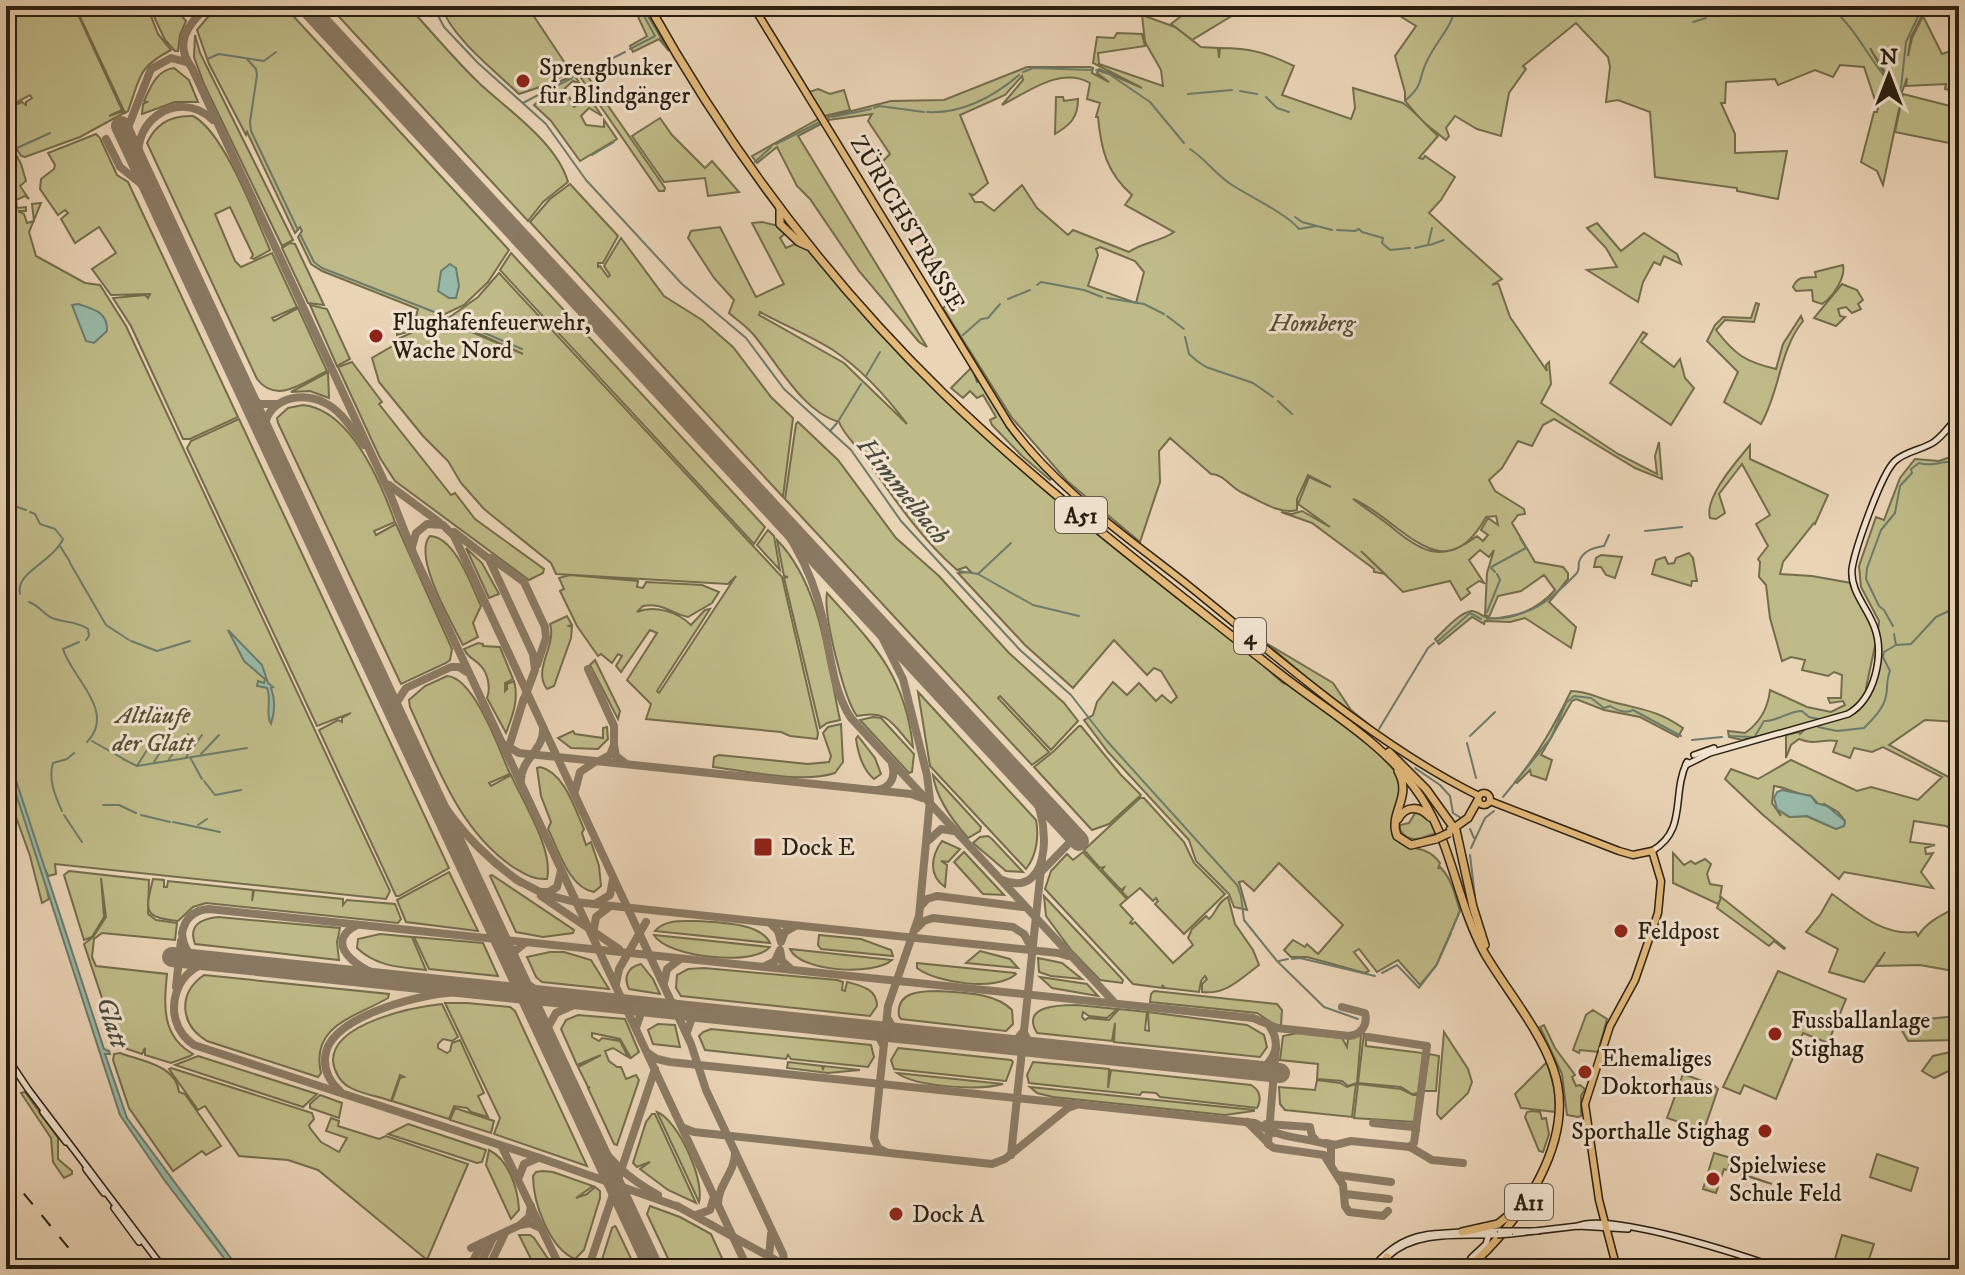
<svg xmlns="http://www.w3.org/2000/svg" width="1965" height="1275" viewBox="0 0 1965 1275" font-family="'IM FELL DW Pica',serif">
<rect width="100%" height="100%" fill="#ead4b6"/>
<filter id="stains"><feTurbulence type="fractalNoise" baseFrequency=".0025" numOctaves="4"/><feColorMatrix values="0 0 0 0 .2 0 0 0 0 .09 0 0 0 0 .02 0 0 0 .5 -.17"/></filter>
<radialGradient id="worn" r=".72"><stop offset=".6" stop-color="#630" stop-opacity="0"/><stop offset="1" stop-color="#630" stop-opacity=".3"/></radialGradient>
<!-- green -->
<g fill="#bfbb88" stroke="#746d4c" stroke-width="2" fill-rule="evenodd">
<polygon points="6,6 74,6 122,110 109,116 123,111 124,113 80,137 25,157 21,156 6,132 6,109 22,102 26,105 26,102 32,98 30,95 6,108"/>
<path d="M75,6H147L158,34L171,50C137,68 141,76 128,111L125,113Z"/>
<polygon points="149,6 173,6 186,21 180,35 178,51 175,51 165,40"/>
<polygon points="217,6 284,6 509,250 488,282 464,305 407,332 397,335 397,324 403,322 414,324 418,309 322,271 311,264 298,237 302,231 300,227 295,233 247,132 246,135 209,64 197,30"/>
<path d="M329,6H408C431,31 454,59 479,83C508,110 557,143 568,182L543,202L528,221Z"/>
<path d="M441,6H527L571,72L540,87L519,94C494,70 453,39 441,6Z"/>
<polygon points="633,6 642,6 669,51 659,39 633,52 630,46 647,36"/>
<polygon points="1194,6 1248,6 1192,40 1171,24"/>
<polygon points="1384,6 1832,6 1840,12 1834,6 1873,6 1874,15 1902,6 1927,6 1911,37 1908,56 1912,38 1923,16 1942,54 1959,48 1959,93 1945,89 1946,84 1906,86 1907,78 1902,92 1892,83 1870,48 1890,84 1902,95 1883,185 1877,171 1861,162 1874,112 1877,112 1882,88 1899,94 1882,84 1877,106 1864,67 1840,65 1833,77 1815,70 1778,85 1775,79 1726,82 1725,103 1721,103 1735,134 1735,153 1787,151 1778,199 1737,191 1737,188 1655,177 1650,112 1618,100 1606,102 1610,67 1608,57 1576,23 1523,66 1526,69 1509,93 1501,136 1477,129 1455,116 1446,128 1449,136 1446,140 1422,121 1405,101 1405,92 1395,56 1416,26"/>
<path d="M1142,15L1175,27L1201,47L1218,48L1219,58L1220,48C1251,48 1267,53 1294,66L1282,95L1351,119L1355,108L1353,88L1403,103C1416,112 1426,126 1438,136L1419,158L1423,159L1425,156L1455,177L1441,200L1429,213L1502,279L1492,285L1498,283L1510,317L1547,371L1546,365L1549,362L1551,384L1541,403L1618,454L1657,474L1655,456L1659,442L1662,479L1635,468L1554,419L1543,425L1532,446L1518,441L1502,468L1489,480L1495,491L1524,509L1525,514L1518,515L1512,523L1535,562L1563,567L1568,573V579C1561,587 1556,595 1549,602L1576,627L1571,648L1525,618L1510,622L1485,621L1484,624L1472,617L1439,644L1435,639C1444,631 1459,613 1471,611C1477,610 1482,617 1488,618C1513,621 1539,608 1555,590L1544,575L1521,591L1498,596L1489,617L1485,615L1487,573L1494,550L1489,557L1480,550L1469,560L1484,583L1479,581L1467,589L1470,593L1461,600L1450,581L1403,592L1361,551L1385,574L1374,572V569L1312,523L1281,512L1292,514L1302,511L1330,527L1298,504L1309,477L1331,487L1308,475L1297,499V510C1280,515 1258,500 1243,493C1231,488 1224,474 1211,474L1170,438L1159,451L1160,482L1140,542L1067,481L1012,418L943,308L949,303L918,224L896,190L883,161L890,154L868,121L872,114L829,120L828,117L891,101L944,100L1027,67H1090L1093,68L1092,73L1109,82L1097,73L1099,69L1142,88L1093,63L1097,37L1114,38L1117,33L1142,34L1145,46L1098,53L1099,64L1163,86L1161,70L1145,42ZM1022,76L1023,80L1002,105C1028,92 1061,66 1090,83L1087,99L1100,103L1096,117H1098C1101,150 1107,173 1132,195L1125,205L1174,232C1160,242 1143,242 1129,252L1073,230L1068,235L1037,208L1022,185L994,211L982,202H975L970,194L974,195L988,183L960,115L1005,95ZM1100,247L1135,261L1144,272L1136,303L1088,286L1098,255L1096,249ZM1353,499C1400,518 1443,595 1486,517L1496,516L1498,525L1488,518L1481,530L1488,535L1483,541L1477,536C1443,562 1424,554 1394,529C1381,518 1366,509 1353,499Z"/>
<polygon points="195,35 200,53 293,240 282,246 204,84 194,57"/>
<path d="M174,68L189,80L198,102H175L142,114L143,104L147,102L144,101C151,86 157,70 174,68Z"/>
<polygon points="584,71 665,188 664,191 659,191 579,75"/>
<polygon points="571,76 575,76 580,84 573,81 565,88 574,107 584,100 585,92 602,116 589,108 581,116 586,125 604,127 604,120 617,139 580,161 551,121 534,105 543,97 542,90"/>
<polygon points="818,89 830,94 844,90 850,110 824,116 809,92"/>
<polygon points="1903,94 1958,108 1959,105 1959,145 1895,132"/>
<path d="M1056,97H1063L1064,101L1078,99C1078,118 1070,125 1055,134Z"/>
<path d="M193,116C224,132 255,216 270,250L254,259L251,258L253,255L230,207L215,214L235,261L241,267L272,253L297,307L272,318L274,321L298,308L327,371C304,382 277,405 257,379L147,143C156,123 171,115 193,116Z"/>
<polygon points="822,117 823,123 798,136 927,347 919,342 859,271 810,199 797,186 777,147 757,163 752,156"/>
<polygon points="660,118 672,135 705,168 712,161 739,192 708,196 705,178 664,182 632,136"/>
<polygon points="96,134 100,138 117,175 128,182 238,417 190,439 183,439 131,326 113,298 145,295 148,298 150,294 111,295 92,269 116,253 99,227 75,243 61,219 68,213 65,210 58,215 40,189 41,179 54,169 55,165 48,153"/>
<polygon points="11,145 21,164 26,181 20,186 29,199 25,196 16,200 17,208 26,207 26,211 18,211 24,214 27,223 34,221 32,204 41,203 29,232 36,256 85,283 100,285 126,326 390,891 386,899 55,864 56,874 48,876 45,869 42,868 49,899 42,903 30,856 6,789 6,148"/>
<polygon points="570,184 618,236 603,263 598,263 598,267 600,266 608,277 610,275 604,266 621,238 664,296 702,320 733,347 771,397 793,418 783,497 530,222 550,199"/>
<path d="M784,217L791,228L780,238L786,248L797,243L805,247L881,333L1049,494L1249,652L1283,683L1289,685C1312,703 1396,758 1401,783C1406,807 1376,823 1404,845C1420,850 1430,849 1440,863L1438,869L1440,867C1452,879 1455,895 1460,911L1436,966L1420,985L1398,960L1377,972L1359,949L1354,952L1369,971L1365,973L1307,957H1291L1284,950L1293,940L1305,947L1307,944L1318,954L1343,925L1279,863L1254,891L1243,881L1239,882L1247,910L1234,907L1229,894L1196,861L1189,840L1108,752L1084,720L1093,715L1097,702L1113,682L1127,695L1139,683L1156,701L1162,695L1171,703L1177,697L1161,671L1154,668L1147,675L1114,640L1073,688L1025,645L958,573L971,572L966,567L957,570C920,538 893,497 865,457C856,445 844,435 839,422C802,412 777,362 753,334C746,326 737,320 729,313L734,300L714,278L688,238L691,231L720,227L756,297L784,284L752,223L762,222L779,226ZM760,312C784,325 811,336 833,350C861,369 886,396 907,424L844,363L759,315Z"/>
<polygon points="1597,223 1621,251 1644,233 1677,254 1681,264 1664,256 1660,265 1654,262 1643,282 1638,302 1587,270 1617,267 1606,248 1587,228"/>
<polygon points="290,243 295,244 324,305 308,303 282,248"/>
<polygon points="511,253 765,527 754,544 500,270"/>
<path d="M1843,265C1846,277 1833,297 1822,304L1813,301L1812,290L1796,291L1793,287C1798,275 1806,278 1816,277L1815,272Z"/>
<path d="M499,273L782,577L818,733L817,739L790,736L781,732L646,719L651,704L627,680L657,633L650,630L621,672L616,666L622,656L618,654L612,663L601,654L598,656L577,626L560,591L564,589L559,578L570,575L638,581L637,587L643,588L646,582L702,585L719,592L712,603L688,617C671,613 660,602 643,606L637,612C653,605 677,611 691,625L705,610L710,609L657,691L659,693L736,576L728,584L556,574L551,563L484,509L461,483L448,461L423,436L379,382L372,358L401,341L400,338L441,319L523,354L447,319L478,297Z"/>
<polygon points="1842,284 1857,290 1863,300 1858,304 1861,309 1852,313 1846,307 1838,309 1840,316 1845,317 1836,326 1814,318"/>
<path d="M1756,303L1759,304L1754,322L1725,320L1716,330C1735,355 1746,362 1776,369L1783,344L1801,316L1803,321C1779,351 1780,391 1761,424L1724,402L1738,372L1707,341L1715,325L1723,317L1751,318Z"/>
<polygon points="310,305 327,309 350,359 337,366"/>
<polygon points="1643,332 1647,334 1641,342 1674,367 1680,359 1685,378 1694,388 1671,425 1610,383"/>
<polygon points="352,362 382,402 379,404 451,495 455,493 475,519 544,569 543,573 529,580 395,481 380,458 338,367"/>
<polygon points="972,367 977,382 980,380 1005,423 1053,477 1050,480 1022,456 992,425 990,420 996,417 983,395 977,398 970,391 963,398 951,388"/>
<polygon points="328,372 329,398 310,391 291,392"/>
<path d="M303,405C351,410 381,483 395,522L374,531L376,535L396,524L452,649L450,660L446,663L401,684L278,423L277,418L288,408Z"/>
<polygon points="239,419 449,868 399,896 396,896 319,730 338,720 342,722 342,718 351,713 317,726 187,448 191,441"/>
<polygon points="798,422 838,460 896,538 939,576 1009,653 1064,703 1078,721 1051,750 1000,696 998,698 1049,752 1048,753 1032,765 785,499 796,424"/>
<path d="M1750,445V459L1828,495L1815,524L1814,523L1783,562L1780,574L1812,576L1851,583L1872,625L1876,641L1866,688L1867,693L1873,682L1879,621L1861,587L1859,566L1876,517L1884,520L1900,478L1915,459L1939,461L1959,454V722L1925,720L1889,745L1954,780H1959V833L1946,826L1914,821L1910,842L1935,845L1925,848L1926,854L1933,853L1921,872L1933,888L1844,872L1839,879L1763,815L1725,779L1731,769L1758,779L1791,760L1857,791L1871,787L1918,800L1942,777L1883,747L1872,752L1854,748L1850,758L1833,752L1837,741C1822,738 1817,746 1799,739L1791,745L1786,758V735L1799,732L1800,734L1810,724L1742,740L1729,737L1728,731L1745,733C1761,722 1768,708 1770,690L1807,707L1831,712L1845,705L1843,701L1830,703L1828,698H1841L1842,675L1834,672L1828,676L1802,670L1805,660L1791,657L1782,661L1770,618L1766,585L1759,577L1760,562L1758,559L1768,546L1756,524L1770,515L1742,464L1719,494L1725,513L1716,519L1710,518C1704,497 1737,461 1750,445ZM1774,786C1786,787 1797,795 1811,796L1820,806L1824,804L1838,812L1845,821L1844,826L1836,829L1806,816L1789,817L1777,809L1781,816L1772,803Z"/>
<polygon points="768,530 774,536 780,570 757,545"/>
<path d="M430,536C455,537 471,585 481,606L473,623L478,637L463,645C452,623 412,556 430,536Z"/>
<path d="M777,540C821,585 827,661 840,720L827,723L820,728L784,578L788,577L784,576Z"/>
<polygon points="466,548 482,563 499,594 489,598"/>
<polygon points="1689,553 1693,558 1697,581 1692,581 1691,586 1652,574 1656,560 1665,557 1668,564 1674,563 1676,558"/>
<polygon points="1601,555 1622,557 1615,578 1606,575 1601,567 1594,567 1596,558"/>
<path d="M827,593C873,644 905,674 913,747C893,725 889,709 857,716C844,699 823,614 827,593Z"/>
<path d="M567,616L572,625L569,626L572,627L571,638L554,686L547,689C532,669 557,646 550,624Z"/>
<path d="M478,643L483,644V646L500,647L513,679L505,683V691L507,689V684L514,681C519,699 513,715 506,733L487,698C491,688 488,672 479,664C472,657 469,659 464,649Z"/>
<polygon points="1266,643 1333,683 1351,710 1373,728 1314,684"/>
<polygon points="595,660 620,711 618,719 590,665"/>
<path d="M447,676C474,677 500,751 510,774L489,783L491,786L511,775C523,802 554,850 547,879C533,880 525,874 513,867C458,829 437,765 410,707L409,700L425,686Z"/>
<path d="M1571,691C1587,691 1598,698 1613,702C1643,710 1657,710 1683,728L1678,737L1640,717L1604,710L1576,699L1572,701L1541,755L1552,760L1546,780L1531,775L1530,770L1517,783L1515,782C1539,753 1555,724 1571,691Z"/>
<path d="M918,692L1036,820C1039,836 1037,855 1026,869L930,766Z"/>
<polygon points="873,717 881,718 914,754 912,772 909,773 860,720"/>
<path d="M841,724L843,762L835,773C801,784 748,771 713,767L714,757L719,755L808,764L829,762L831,756L823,733L828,727Z"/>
<polygon points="1079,726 1081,726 1121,775 1141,795 1109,824 1092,830 1034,767 1054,751"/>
<polygon points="607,727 608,739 598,749 571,748 558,738 573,731 575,734 603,738 603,728"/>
<path d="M858,736L875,758L881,774L874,779C863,770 858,753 856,739Z"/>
<path d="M540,767C564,772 575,809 584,829L582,833L586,845L591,842L599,866L601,886L594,892C569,888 558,849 548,829L551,822L541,796L537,768Z"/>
<path d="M933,775L981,827L980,831L968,838C952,820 936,798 933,775Z"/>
<polygon points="1140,798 1144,798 1184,842 1194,863 1225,894 1184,934 1155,904 1158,901 1156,898 1153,901 1140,888 1128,898 1122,892 1124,888 1121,890 1102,870 1104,867 1100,868 1084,850"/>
<path d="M1417,810L1431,820L1436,833C1422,838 1410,845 1400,830V825L1409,823Z"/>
<polygon points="988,836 992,839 1023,872 1006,871 973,843 980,837"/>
<path d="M942,841L960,849L948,862L941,861L947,865L945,887C928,875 931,856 942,841Z"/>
<polygon points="964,852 1004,895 983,894 954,862"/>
<path d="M1083,852L1127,899L1120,905L1133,919L1130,923L1132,924L1135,922L1173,963L1193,945L1188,938L1192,929L1206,916L1209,919C1217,912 1217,902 1228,897L1235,924L1253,950L1259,965C1240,979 1226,995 1202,992V984L1207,979L1205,976L1201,981L1199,992L1165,988L1162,985L1163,988L1133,984L1045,889L1051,871L1067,854L1073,860Z"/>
<polygon points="1673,853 1684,865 1691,861 1695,864 1705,859 1711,864 1707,874 1710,884 1722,886 1720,897 1721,897 1785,948 1784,949 1774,941 1769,946 1717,908 1721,898 1718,904 1673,883"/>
<path d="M69,871L149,880L148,914L156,920L177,923L175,940L102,933L94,939L92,957L96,966L167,974C164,1005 161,1036 193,1054L190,1056L171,1063L145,1055V1048L142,1054L124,1048L116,1040L84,944L93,937L106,917L101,878L104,917L92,937L84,940L64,875Z"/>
<polygon points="449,872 478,931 406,922 397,900"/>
<polygon points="492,875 574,930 573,933 543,937 516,932 490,876"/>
<path d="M153,879L164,880V887H167L168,881L253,890L252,901L254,890L343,899V905L347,900L395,904L401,919L398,923L206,903L193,907L178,921C143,917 145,912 153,879Z"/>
<path d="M1832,894C1858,912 1881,936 1916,932L1918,936C1927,921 1944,914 1959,906V972L1920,965L1876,966L1885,952L1864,982L1829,972L1838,949L1806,932L1820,915Z"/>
<polygon points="1044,896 1123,980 1122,983 1100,980 1071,950 1046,916"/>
<path d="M218,917L340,928L337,942L339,960L195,944C188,925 201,919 218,917Z"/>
<path d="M698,921C718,923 760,922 770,943L655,931C665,919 683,921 698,921Z"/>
<path d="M380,934L412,937L426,970C400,967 377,967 357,948L358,939Z"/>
<path d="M654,935L770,947C754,967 666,957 654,935Z"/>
<polygon points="819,935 861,939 891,950 893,956 821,949 818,945"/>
<polygon points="414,937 483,943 498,976 429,969"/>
<path d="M790,949L892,960C874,976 800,972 790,949Z"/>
<polygon points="980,951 1010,959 1018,968 966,963"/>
<polygon points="550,952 564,952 591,960 609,989 542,982 536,977 527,957"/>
<polygon points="1038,958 1062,963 1082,979 1051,976 1039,972"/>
<path d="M917,963L1015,973L1016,974C997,992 936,983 917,968Z"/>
<path d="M641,964L653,979L660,994L629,989C623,977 628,967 641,964Z"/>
<path d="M704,968L837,980L843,982L842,990L845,991L847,982C862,986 877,989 877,1006L870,1016L681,996L676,988L677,975L688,969Z"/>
<polygon points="1778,971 1846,999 1828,1043 1803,1033 1776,1099 1744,1085 1740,1094 1723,1087"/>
<path d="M204,975L389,994L388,998C356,1017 310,1025 321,1073L318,1077L207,1041C179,1024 178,993 204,975Z"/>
<polygon points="1040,977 1087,984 1098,996 1052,988"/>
<path d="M938,991C962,993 995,992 1012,1010L1013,1024L1006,1031L901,1019L899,1016C896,992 919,991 938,991Z"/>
<polygon points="1154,991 1277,1004 1282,1010 1281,1025 1275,1025 1257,1013 1150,1002 1151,994"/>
<polygon points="467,1003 510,1007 515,1011 587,1166 494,1134 500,1118 445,1003"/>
<path d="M442,1004L458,1037L452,1041L443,1039L438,1044V1048L447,1053L450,1051L452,1043L460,1040L484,1093L478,1096L488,1117L471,1112L467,1108L454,1106L449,1119L392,1101L400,1078L404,1077L400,1075L391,1101C377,1096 361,1094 349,1087C340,1082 334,1071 333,1061C332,1023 414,1007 442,1004Z"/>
<polygon points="1957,1004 1959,1004 1959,1040 1908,1041 1897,1022 1957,1016"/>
<path d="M1077,1005L1117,1009L1107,1018L1089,1016L1083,1012L1082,1017L1085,1020L1088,1018L1109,1020L1119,1009L1147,1012L1145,1030L1149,1031L1148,1012L1247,1025L1264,1035L1267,1047L1260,1057L1114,1042L1115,1023L1112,1041L1037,1033C1020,1005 1061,1005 1077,1005Z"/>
<polygon points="1593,1010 1607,1019 1598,1052 1580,1050 1579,1053 1573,1050 1586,1015"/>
<polygon points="578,1015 625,1019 639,1052 631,1058 620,1039 592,1033 592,1037 599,1041 602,1038 620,1041 628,1057 613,1048 605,1051 609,1061 617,1067 621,1067 626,1079 636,1075 639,1080 617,1145 614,1144 588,1088 590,1087 588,1087 578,1067 601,1055 577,1065 561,1029 566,1020"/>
<polygon points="658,1024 675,1025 680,1047 653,1044 648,1030"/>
<polygon points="1544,1025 1555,1048 1575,1075 1572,1077 1576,1086 1580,1085 1585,1089 1581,1096 1581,1116 1578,1117 1567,1115 1562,1074 1540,1027"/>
<polygon points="711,1029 871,1045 874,1057 868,1067 791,1059 788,1055 786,1059 705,1050 699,1036 703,1032"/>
<polygon points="1444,1032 1468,1069 1472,1082 1468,1093 1441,1119 1437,1114"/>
<polygon points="1298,1033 1342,1038 1347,1047 1348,1039 1361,1035 1357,1083 1348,1086 1342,1081 1317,1079 1318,1064 1280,1060 1283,1036"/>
<polygon points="1364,1033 1366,1035 1366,1046 1423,1053 1419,1093 1412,1094 1401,1087 1358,1083"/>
<polygon points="898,1048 1011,1060 1013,1062 1006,1081 894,1069 891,1060"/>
<polygon points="1959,1050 1959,1066 1934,1078 1922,1071 1933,1056"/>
<path d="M120,1053C141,1061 176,1065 179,1092L185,1094L221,1146L206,1155L202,1151L173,1171L129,1108L113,1060L114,1054Z"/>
<polygon points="1429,1054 1439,1056 1436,1091 1423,1091"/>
<polygon points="198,1056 317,1094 303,1107 175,1065"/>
<polygon points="788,1062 822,1066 823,1070 824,1066 860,1070 828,1073 787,1068"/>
<path d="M1033,1062L1109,1069L1108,1088L1111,1070L1251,1085C1260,1090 1262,1099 1257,1108L1160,1097L1156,1093L1142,1092L1140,1095L1029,1083L1027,1075Z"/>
<polygon points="1547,1062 1555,1091 1556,1112 1521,1108 1515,1094"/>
<polygon points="171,1068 312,1113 314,1119 309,1125 310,1128 321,1142 339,1152 347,1138 326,1131 331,1118 339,1121 338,1126 379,1139 386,1136 468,1164 427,1260 318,1170 288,1160 239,1156 205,1106 198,1110 169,1069"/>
<path d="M897,1073L1003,1084C979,1091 916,1087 897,1073Z"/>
<polygon points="1683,1074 1714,1085 1718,1089 1706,1124 1699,1129 1667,1118"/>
<polygon points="1317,1080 1340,1083 1347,1087 1356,1084 1352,1117 1285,1110 1280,1104 1279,1087 1315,1090"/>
<polygon points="1358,1084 1401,1089 1413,1095 1419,1095 1415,1122 1354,1118"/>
<polygon points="1030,1087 1254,1110 1254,1111 1225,1115 1053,1097 1037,1093"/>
<polygon points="25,1092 58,1138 58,1159 72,1171 72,1174 64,1178 53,1162 51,1138 21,1093"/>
<polygon points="320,1095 342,1103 339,1118 310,1108 310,1104"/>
<polygon points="455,1108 494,1121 491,1133 450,1120"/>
<polygon points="1532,1111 1540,1112 1542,1119 1546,1118 1549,1134 1543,1152 1539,1151 1525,1117 1527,1112"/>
<path d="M657,1112C678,1120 705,1180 699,1202Z"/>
<polygon points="652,1114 655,1114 696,1203 668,1190 640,1169 650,1162 637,1167 633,1163 646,1122"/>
<polygon points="408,1124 486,1150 482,1162 477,1163 388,1134"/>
<path d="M489,1150C509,1160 518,1189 519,1210L511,1219L486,1165Z"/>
<polygon points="1714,1153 1731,1158 1728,1169 1772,1184 1724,1169 1716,1193 1703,1189"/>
<polygon points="1877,1154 1918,1168 1911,1191 1870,1177"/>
<path d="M543,1171L553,1172L593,1186L576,1198L587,1194L595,1187L600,1191V1198L584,1250L575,1259C549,1248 533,1202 533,1176L536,1172Z"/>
<polygon points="650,1206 680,1217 711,1234 727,1269 673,1269 647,1214"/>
<polygon points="615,1226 616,1227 636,1269 599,1269 612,1228"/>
<polygon points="519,1235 530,1235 534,1238 555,1269 535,1267"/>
<polygon points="1842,1235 1874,1244 1866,1268 1852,1264 1849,1269 1832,1269"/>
</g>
<!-- water -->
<g fill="#99b9a8" stroke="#6c7b6b" stroke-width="2">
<polygon points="450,264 456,268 459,286 456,298 449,298 438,291 441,271"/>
<path d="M78,304C92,309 108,311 107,331L94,343L86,341L72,305Z"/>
<path d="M228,630L262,665L268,683L273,687L271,688C275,699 275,712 271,724C265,715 272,700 267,688L257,686L258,681L264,683L265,679L244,661Z"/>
<polygon points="6,750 104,1049 109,1051 110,1054 105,1054 127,1118 239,1269 232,1269 230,1266 165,1181 120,1115 6,763"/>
<polygon points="1782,790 1811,796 1816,803 1827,806 1845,821 1844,826 1836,829 1807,816 1790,817 1777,809 1774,798 1777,792"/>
</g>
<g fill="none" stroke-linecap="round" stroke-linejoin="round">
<!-- stream -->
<g stroke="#6c7b6b" stroke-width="2">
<polyline points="433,6 444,27 478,63 546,124 586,180 682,284 746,338 784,389 851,450 901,521 1020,650 1071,695 1106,740 1237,885 1241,896 1244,920 1277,961 1324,1007 1358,1019"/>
<polyline points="1749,6 1764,14 1789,8 1797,14 1818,6"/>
<path d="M1829,6C1858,29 1871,65 1897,91"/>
<polyline points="1708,14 1710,11"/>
<polyline points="1693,22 1706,18"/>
<polyline points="630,49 655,36 643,14"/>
<polyline points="207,59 219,54 264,61 276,52"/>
<polyline points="247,59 256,69 257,75 250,122 251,131 298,230"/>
<polyline points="589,70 625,52"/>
<polyline points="1096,70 1109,74 1150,102 1184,143"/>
<polyline points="1023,72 1033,68 1091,70"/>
<polyline points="580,74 585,72"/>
<polyline points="1901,88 1906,42 1923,6"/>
<polyline points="546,91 572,78"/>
<polyline points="1240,91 1257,94"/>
<polyline points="1188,94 1232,90"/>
<polyline points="1266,97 1277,108 1289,112"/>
<path d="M1405,101C1425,83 1417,82 1426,63C1435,42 1452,28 1456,6"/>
<polyline points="523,103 540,94"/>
<polyline points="874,108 879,106 924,112"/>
<path d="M927,112C962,114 993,97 1019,75"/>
<polyline points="833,117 871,109"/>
<polyline points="776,144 818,123"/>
<path d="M1190,149C1205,159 1214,172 1229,183C1248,196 1286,213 1299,229L1316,226"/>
<polyline points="6,153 50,133"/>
<polyline points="592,155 614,142"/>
<polyline points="755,162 771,147"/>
<polyline points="1295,217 1302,222 1332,230"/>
<polyline points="1337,230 1355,231 1359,229 1362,232 1383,238 1382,243 1390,250 1410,248"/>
<polyline points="300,234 314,262 322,268 442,315"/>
<polyline points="1430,245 1444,240"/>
<polyline points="1415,248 1428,245 1432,228"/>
<polyline points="1037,285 1041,282 1084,290 1102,297"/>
<polyline points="1107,298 1144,304 1164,314"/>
<polyline points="1008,299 1030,290"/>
<polyline points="1167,316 1184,329"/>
<polyline points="447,317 522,349"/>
<polyline points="963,335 981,319 988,318 1000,304"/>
<polyline points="1185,337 1189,354 1197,361 1206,367 1253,383 1273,397"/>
<polyline points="866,376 880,352"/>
<polyline points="1278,401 1292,414"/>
<polyline points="839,420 861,384"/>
<polyline points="830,431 837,423"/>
<polyline points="6,503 26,510"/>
<polyline points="1645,531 1682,527"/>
<polyline points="60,546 70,562"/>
<polyline points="70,563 106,625 129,640"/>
<polyline points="959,571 978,574 1011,543"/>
<polyline points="1495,572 1491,568 1493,566 1526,548 1520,538"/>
<polyline points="978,574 1033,605 1079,616"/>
<path d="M20,594C15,572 52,563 63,539L55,529L40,524L35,514L30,512"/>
<path d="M29,602C38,605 42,612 50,617C61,623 75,620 88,629L89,636L86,640"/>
<polyline points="1487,612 1500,580 1497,574"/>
<path d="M1487,619C1530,616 1546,605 1576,574C1580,570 1578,568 1579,562C1583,550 1594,548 1604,546L1609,535"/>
<path d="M1893,626L1884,610L1879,606L1866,579L1867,568L1881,530L1895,513L1900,486L1912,473L1911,469L1919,463C1934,468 1942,459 1954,463L1959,458"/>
<polyline points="1894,634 1896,645"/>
<polyline points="131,641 157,651 190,641"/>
<polyline points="1438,641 1470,613 1481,619"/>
<path d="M79,642L63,649C71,677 117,711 87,742"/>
<path d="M1818,727L1837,731L1864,728C1873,719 1884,708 1886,696C1888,687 1886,681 1890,671L1883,657L1884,652L1896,645L1911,644L1936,617L1959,606"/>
<polyline points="1379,729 1428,648 1434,643"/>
<polyline points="1470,736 1495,712"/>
<polyline points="1729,736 1753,737"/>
<path d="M1755,736L1764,721C1777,722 1788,711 1802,711L1809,717L1818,719"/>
<polyline points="1692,740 1722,737"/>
<polyline points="92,741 122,758"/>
<polyline points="1467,743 1476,778"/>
<polyline points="201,754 219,735"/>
<polyline points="186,757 202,735"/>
<polyline points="123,759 137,766 247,748"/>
<polyline points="169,759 188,734"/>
<polyline points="191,759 202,779"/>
<polyline points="154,762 168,739"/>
<polyline points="137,766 147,750"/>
<polyline points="1415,768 1440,785 1450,796 1453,813 1461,818"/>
<polyline points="204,781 215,795 241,790"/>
<path d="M1503,797L1551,738L1566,703L1574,696L1591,698L1604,708L1610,706C1617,710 1625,714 1633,710L1681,736"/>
<polyline points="103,805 119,805 136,813"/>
<path d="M62,811C55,796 48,779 53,763L67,759L74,753"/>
<polyline points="64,815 82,842"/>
<polyline points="141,815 170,822"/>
<polyline points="173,822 220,832"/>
<polyline points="198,825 207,819"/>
<polyline points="1470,829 1474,838"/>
<polyline points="1471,848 1485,818 1494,811"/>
<polyline points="1470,855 1475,897"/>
<polyline points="1452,930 1459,912"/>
<polyline points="1292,959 1300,958 1375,976"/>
<polyline points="1279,961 1288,959"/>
<polyline points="1382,973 1397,965 1419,988 1437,964 1451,933"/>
</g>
<!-- taxiway -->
<g stroke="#8a7a63" stroke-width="8">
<path d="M208,6C188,24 173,43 192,68L390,494L414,555L748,1269"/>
<polyline points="106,139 120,167 151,192"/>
<polyline points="129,144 127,130 151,69 171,58 186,62"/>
<path d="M142,171C124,126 176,85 213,120"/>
<polyline points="244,390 259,404 277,404"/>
<path d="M266,439C257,403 298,388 325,403C342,411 353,431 364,445"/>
<polyline points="389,485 439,522"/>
<path d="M750,486C785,524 811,565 822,616C830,649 832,690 851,718L1113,1001"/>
<polyline points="454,532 489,559 533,654 535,670 523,702"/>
<polyline points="412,547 416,533 427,524 443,525 454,536 691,1044 706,1090 783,1254 786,1269"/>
<polyline points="491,558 524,582 545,627 546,638 537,665"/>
<polyline points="852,596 877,627 903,679 927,775 930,800 919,916 888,1006 874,1138 878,1148 886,1152"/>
<polyline points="588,669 614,726 614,745"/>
<polyline points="398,721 397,702 406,688 451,667 459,667 467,672"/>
<path d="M405,735C435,798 462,841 520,882"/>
<polyline points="505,745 519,753 911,794 922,798"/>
<polyline points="508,750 524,698"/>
<polyline points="599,761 610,755 614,745 616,756 625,763"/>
<path d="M521,780C521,759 544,750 543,729"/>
<path d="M878,790C891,787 896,777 892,764"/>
<polyline points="575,791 580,772 595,762"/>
<polyline points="929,840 941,829 954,831"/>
<polyline points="1042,871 1075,837"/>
<polyline points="517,880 544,894 575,902 1058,953 1068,956"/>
<path d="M1002,880C1055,901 1051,811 1027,785"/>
<polyline points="541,892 549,892 557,887 561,871"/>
<polyline points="541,896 619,949"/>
<polyline points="595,904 610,895 613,879"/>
<polyline points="921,906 927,899 937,896 1023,907"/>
<polyline points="770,923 778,931 781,942 785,932 795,926"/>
<path d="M357,925C316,946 371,977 394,980"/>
<polyline points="916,929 924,921 933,918 1013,927 1024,934 1031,947"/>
<polyline points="593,934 596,917 609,907"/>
<path d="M204,961C189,958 183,947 182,933C185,918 194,910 209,909L1253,1018L1277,1028L1349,1036C1361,1035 1368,1025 1365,1013L1342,1007"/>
<path d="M222,962C176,958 156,1019 194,1045L543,1159L679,1207"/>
<polyline points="765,966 775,961 780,950 782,961 791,969"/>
<path d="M513,967C524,986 541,995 562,998"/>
<polyline points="513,968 514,952 525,943"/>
<polyline points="664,983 667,969 680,959"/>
<polyline points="616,984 619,969 646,922"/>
<polyline points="176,987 181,941"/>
<polyline points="674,1003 690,1011"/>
<polyline points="888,1019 894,1030 903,1034"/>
<polyline points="636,1028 641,1013 655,1008"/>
<polyline points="868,1030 877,1033 883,1045"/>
<polyline points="687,1032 692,1018 707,1013"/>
<polyline points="1024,1033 1030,1044 1040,1048"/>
<polyline points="1368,1037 1427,1046 1414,1143 1409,1147"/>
<polyline points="549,1044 548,1027 556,1013 578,1003 601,1002"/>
<polyline points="1004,1044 1014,1043 1022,1033"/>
<polyline points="1276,1048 1268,1144 1274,1148 1324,1155 1343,1185 1345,1206 1349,1212 1383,1216 1388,1211"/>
<polyline points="648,1053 657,1059 670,1062 1255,1123 1274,1133"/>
<path d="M1249,1070L1263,1068C1277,1056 1280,1042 1270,1027"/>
<path d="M340,1091C330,1082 324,1072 325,1058C327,1018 414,996 447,993C466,990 484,991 503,992"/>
<polyline points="1247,1122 1268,1143"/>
<polyline points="1373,1123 1413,1127 1416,1130"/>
<polyline points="1266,1124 1310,1127 1312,1136 1315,1139"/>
<path d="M588,1126C605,1158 627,1178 658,1195"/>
<polyline points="684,1128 694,1132 992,1164 1005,1159 1068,1108 1076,1105"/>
<path d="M1272,1130C1282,1139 1314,1138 1331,1146V1165"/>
<polyline points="1326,1143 1335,1145 1351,1141 1410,1147 1432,1160 1463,1163"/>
<polyline points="502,1147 561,1269"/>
<polyline points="1011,1155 1042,859"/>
<polyline points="1338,1175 1391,1182"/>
<polyline points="519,1177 524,1164 538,1158"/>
<polyline points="1345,1194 1389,1199"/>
<path d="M718,1204C718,1185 735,1172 735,1153"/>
<polyline points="531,1206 529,1217 520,1225 530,1223 541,1228"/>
<polyline points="677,1206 779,1262 842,1269"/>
<polyline points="696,1215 710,1210 714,1197"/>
<polyline points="471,1248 520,1225"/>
<polyline points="469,1269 482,1243"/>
<polyline points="478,1269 493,1238"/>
<polyline points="488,1269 505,1233"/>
<polyline points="588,1269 655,1069"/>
<polyline points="768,1269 771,1234"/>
</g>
<!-- runway -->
<g stroke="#8a7a63" stroke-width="20">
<polyline points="306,6 1079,841"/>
<polyline points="121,126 654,1269"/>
<polyline points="172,957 1280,1073"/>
</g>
<!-- secondary casing -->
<g stroke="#291f10" stroke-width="8">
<g id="secondary">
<polyline points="1694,755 1714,748"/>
<path d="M1686,765L1710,753L1848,714C1875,699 1885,654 1874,626C1867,607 1850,591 1852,569C1855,549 1881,474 1895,461C1906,451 1922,450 1934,442C1944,435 1951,424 1959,415"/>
<path d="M1652,851C1688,830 1671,795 1687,762"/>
<polyline points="6,1056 28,1089 164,1269"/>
<polyline points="43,1112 66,1142"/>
<polyline points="86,1169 104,1193"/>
<polyline points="114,1208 139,1242"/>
<path d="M1578,1226C1609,1212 1744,1255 1780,1269"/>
<polyline points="1477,1231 1500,1231"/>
<polyline points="1513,1231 1538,1231"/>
<polyline points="1510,1234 1578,1226 1628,1229"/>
<path d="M1387,1257C1415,1230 1460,1236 1497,1235"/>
<polyline points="1471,1258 1486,1244 1489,1234"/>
<path d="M1371,1269C1400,1235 1420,1234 1463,1232"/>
</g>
</g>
<!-- primary casing -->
<g stroke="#291f10" stroke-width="9">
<g id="primary">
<path d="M753,6L1009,424C1057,490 1126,536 1189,586C1281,660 1372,743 1479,796"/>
<circle cx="1484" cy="799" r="6"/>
<polyline points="1490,801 1619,851 1633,855 1652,851 1661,881 1658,913 1635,980 1610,1026 1585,1104 1599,1200 1617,1269"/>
</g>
</g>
<!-- motorway casing -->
<g stroke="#291f10" stroke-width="10">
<g id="motorway">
<path d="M649,6C728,148 827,280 944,394C1047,494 1163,581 1275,670C1320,706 1380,740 1414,787C1452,837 1455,900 1485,954C1507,991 1538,1027 1553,1068C1579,1140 1519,1224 1467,1269"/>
<polyline points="780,208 780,224 799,242 808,246"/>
<polyline points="1389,752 1426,789 1454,828 1468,818 1478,800"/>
<path d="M1398,771C1413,798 1388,812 1397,836L1411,845L1436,839"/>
<path d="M1398,819C1406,805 1419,806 1430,817"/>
<polyline points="1450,830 1454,828 1456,830 1473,907 1485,945"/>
<polyline points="1462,1232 1498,1224 1514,1211"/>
<polyline points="1387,1257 1384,1264 1387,1269"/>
<polyline points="1377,1268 1378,1269"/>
</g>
</g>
<!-- secondary -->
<use href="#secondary" stroke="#f1e3d0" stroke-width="5"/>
<!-- primary -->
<use href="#primary" stroke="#e5ba7b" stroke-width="6"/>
<!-- motorway -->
<use href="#motorway" stroke="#e5ba7b" stroke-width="7"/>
<!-- rail -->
<polyline stroke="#291f10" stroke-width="2" stroke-dasharray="14 14" stroke-linecap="butt" points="6,1172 86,1269"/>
<!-- secondary-bridge casing -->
<g stroke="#291f10" stroke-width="8" stroke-linecap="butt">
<g id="secondary-bridge">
<polyline points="1500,1231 1513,1231"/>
<polyline points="1497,1235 1510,1234"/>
</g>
</g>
<!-- motorway-bridge casing -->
<g stroke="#291f10" stroke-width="10" stroke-linecap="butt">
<polyline id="motorway-bridge" points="1436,839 1449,833"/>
</g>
<!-- secondary-bridge -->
<use href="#secondary-bridge" stroke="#f1e3d0" stroke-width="5"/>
<!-- motorway-bridge -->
<use href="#motorway-bridge" stroke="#e5ba7b" stroke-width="7"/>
</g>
<!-- markers -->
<g fill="#8f2418" stroke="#f1e3d0" stroke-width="3">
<circle cx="523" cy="81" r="8"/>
<circle cx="376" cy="336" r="8"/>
<rect x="753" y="837" width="20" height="20" rx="4"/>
<circle cx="1621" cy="931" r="8"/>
<circle cx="1775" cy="1034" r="8"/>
<circle cx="1585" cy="1072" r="8"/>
<circle cx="1765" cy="1131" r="8"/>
<circle cx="1713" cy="1179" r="8"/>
<circle cx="896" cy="1214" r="8"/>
</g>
<g text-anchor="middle" stroke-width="6" stroke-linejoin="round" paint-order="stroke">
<!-- shield labels -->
<g fill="#f1e3d0" stroke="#655a4a" stroke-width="2">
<rect x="1055" y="497" width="52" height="36" rx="6"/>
<rect x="1234" y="618" width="32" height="36" rx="6"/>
<rect x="1505" y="1184" width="48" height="36" rx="6"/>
</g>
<g font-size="22" font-weight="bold" fill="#291f10">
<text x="1081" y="523">A51</text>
<text x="1250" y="644">4</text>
<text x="1529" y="1210">A11</text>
</g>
<!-- poi labels -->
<g font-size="24" fill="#291f10" stroke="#f1e3d0" text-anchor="start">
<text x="539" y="75">Sprengbunker<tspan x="539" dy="28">für Blindgänger</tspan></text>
<text x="392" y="330">Flughafenfeuerwehr,<tspan x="392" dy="28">Wache Nord</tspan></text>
<text x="781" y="855">Dock E</text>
<text x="1637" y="939">Feldpost</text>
<text x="1791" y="1028">Fussballanlage<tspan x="1791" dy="28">Stighag</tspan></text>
<text x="1601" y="1066">Ehemaliges<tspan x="1601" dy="28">Doktorhaus</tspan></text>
<text x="1749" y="1139" text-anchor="end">Sporthalle Stighag</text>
<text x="1729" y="1173">Spielwiese<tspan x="1729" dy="28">Schule Feld</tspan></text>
<text x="912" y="1222">Dock A</text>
</g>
<!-- street labels -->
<g font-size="24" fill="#291f10" stroke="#f1e3d0">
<text transform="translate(908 223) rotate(59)" y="8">ZÜRICHSTRASSE</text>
</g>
<!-- park labels -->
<g font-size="24" font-style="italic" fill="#564e34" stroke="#f1e3d0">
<text x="1312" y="331">Homberg</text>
<text x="153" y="723">Altläufe<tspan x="153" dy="28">der Glatt</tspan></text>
</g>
<!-- water labels -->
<g font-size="26" font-style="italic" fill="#4b4d3e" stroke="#f1e3d0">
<text transform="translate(904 490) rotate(51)" y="9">Himmelbach</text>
<text transform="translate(113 1022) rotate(72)" y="9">Glatt</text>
</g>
</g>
<!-- margin -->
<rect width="1965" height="1275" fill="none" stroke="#ead4b6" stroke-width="32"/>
<rect x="8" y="8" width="1949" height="1259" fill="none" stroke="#291f10" stroke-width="4"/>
<rect x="16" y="16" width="1933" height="1243" fill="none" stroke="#291f10" stroke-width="2"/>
<!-- north arrow -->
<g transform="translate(1889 76)" stroke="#f1e3d0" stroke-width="6" paint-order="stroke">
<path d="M0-6L14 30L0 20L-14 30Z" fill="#291f10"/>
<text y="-12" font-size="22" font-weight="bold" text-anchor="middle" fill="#291f10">N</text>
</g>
<rect width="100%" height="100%" filter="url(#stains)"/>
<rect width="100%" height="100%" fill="url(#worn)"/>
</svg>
